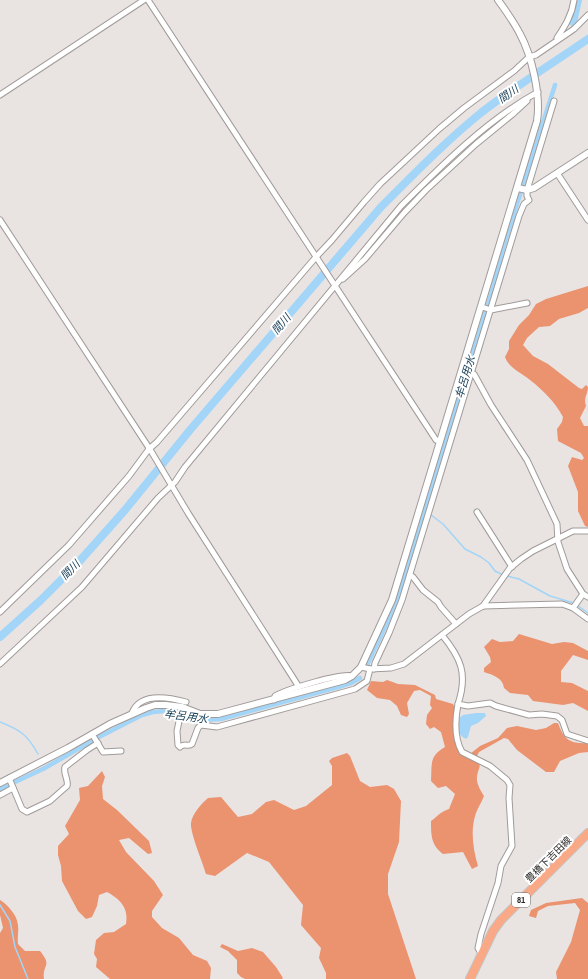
<svg xmlns="http://www.w3.org/2000/svg" width="588" height="979" viewBox="0 0 588 979" font-family="'Archivo Narrow','Noto Sans JP',sans-serif">
<rect width="100%" height="100%" fill="#e9e4e2"/>
<!-- forest -->
<g fill="#eb926f">
<path d="M588,286V308L579,313L559,319L550,326L539,327L527,338L523,345L533,356L548,364L579,388L582,389L586,385L588,387C588,394 583,398 586,406L580,418L584,426H588V527L585,526L578,511V492L568,466L572,457L582,460L584,458L581,453L558,441L557,429L562,422L563,417C555,402 543,390 530,380C521,373 509,368 505,357L509,349V341L519,325L529,315L536,304L546,299Z"/>
<path d="M519,634L552,644L564,642L573,643L588,651V660L573,655L561,671V682L572,683L588,691V711L573,703L563,705L533,701L528,695L510,693L504,688C503,678 493,675 484,672V668L491,662L490,657L484,647L492,639L500,642L513,641Z"/>
<path d="M387,680L398,684L415,685L435,695L436,699L453,704L455,708L458,746L470,754L480,746L498,738L507,728L517,726L536,730L546,728L554,723H558C564,740 570,744 588,743V752L579,753L560,761L554,772H546L517,750L508,739L504,738L479,752L476,758C483,768 478,767 477,777C476,783 481,791 484,796C482,802 478,807 476,813C470,830 473,849 478,866L472,869L463,852L443,854C431,845 431,835 431,821C438,816 440,812 449,809L455,794L446,786L438,788L431,781C432,764 429,756 445,747L441,732L434,727L430,729L426,724L427,715L432,708L430,705L431,696L420,690L414,691L407,703L409,714L407,717L401,715L397,706L390,700L377,698L367,690L371,681L383,682Z"/>
<path d="M347,753L350,756L360,781L370,787L387,785L394,789L401,801L399,842L388,874V894L416,979H326V973L319,958L321,948L301,925L303,905L269,862L247,853L215,876L206,874C203,863 190,833 191,823C192,814 202,803 208,798L221,797L238,817L252,814L266,802L274,800L294,810L306,806L332,785V766L329,761L332,758Z"/>
<path d="M102,771L105,777L102,786L103,799L117,810L149,841L152,853L148,854L129,838L119,840L126,852L154,881L163,895L152,911V917L162,928L179,938L193,955L207,961L211,968L210,979H110L96,967L97,959L94,954L96,940L104,933L114,932L126,924C129,908 120,899 107,892L99,895L97,906L92,917L86,919L78,911L62,881L61,866L58,855V846L69,834L65,826L80,800L79,788L88,786Z"/>
<polygon points="582,898 588,903 588,979 557,979 556,972 571,942 580,910 575,903 548,906 538,911 536,918 529,916 531,910 546,903"/>
<path d="M0,900C8,905 17,915 18,925C19,931 17,938 18,944L25,951H40C53,967 42,964 44,979H0V933L3,928L0,915Z"/>
<polygon points="222,944 238,951 252,948 263,952 276,967 283,978 282,979 245,979 241,977 237,973 237,960 228,951 220,947"/>
</g>
<!-- water -->
<path fill="#a2d5f7" d="M476,713H485L486,716L478,723L471,726L468,737L466,739C457,735 458,728 458,719L463,715Z"/>
<g fill="none" stroke-linecap="round" stroke-linejoin="round">
<!-- stream -->
<g stroke="#a2d5f7" stroke-width="1.5">
<polyline points="423,512 431,515 443,524 465,549 481,557 489,563 495,571 503,575"/>
<polyline points="507,576 519,579 550,596 574,603 588,613"/>
<path d="M0,722C20,730 27,734 38,754"/>
<polyline points="0,905 10,921 15,947 28,979"/>
</g>
<!-- canal -->
<g stroke="#a2d5f7" stroke-width="4.5">
<polyline points="367,665 396,604 493,288 504,245 555,85"/>
<polyline points="0,789 43,769 99,737 142,715 153,712 164,711 174,712 203,720 221,719 338,687 351,683 360,678"/>
</g>
<!-- river -->
<g stroke="#a2d5f7" stroke-width="8">
<polyline points="573,22 578,0"/>
<path d="M0,637L41,600L77,564L125,510L190,430L381,207C414,174 446,141 482,112C516,86 553,63 588,39"/>
</g>
<!-- minor casing -->
<g stroke="#a09b99" stroke-width="7">
<g id="minor">
<polyline points="148,0 436,440 440,441"/>
<path d="M557,38C565,26 572,15 574,0"/>
<polyline points="0,95 144,0"/>
<polyline points="557,173 588,220"/>
<polyline points="0,220 151,451 188,513 299,687"/>
<polyline points="343,279 365,259 404,213 426,190 476,144 514,113 527,101"/>
<polyline points="482,307 491,310 527,303"/>
<polyline points="462,370 474,374 491,405 527,460 557,524 558,542 567,569 583,594 588,597"/>
<polyline points="477,512 512,567"/>
<polyline points="410,575 413,577 423,590 438,602 441,607 456,624"/>
<polyline points="483,606 510,568 521,559 533,551 573,531 588,531"/>
<polyline points="573,608 583,594"/>
<polyline points="0,612 69,545 129,476 149,449 157,442 316,257 332,240 364,202 380,184 439,129 464,108 514,71 529,57 536,55 574,29 588,15"/>
<path d="M442,635C461,658 468,674 458,704L468,706L490,703L496,706L529,715L542,714L557,716L562,720L567,734L588,741"/>
<path d="M0,664L82,587L158,498L175,482L185,467L401,206C441,166 488,119 538,92"/>
<polyline points="361,667 370,669 391,668 404,664 469,614 483,606 562,604 573,608 588,619"/>
<polyline points="374,669 375,663 389,633 402,600 519,216 524,204 529,200 527,196 527,190 554,101"/>
<path d="M274,700L275,696C287,689 341,673 352,676"/>
<path d="M458,704C455,720 454,738 462,752L490,766L507,780L510,785L509,798L512,846L501,866L498,883L481,934L478,948L482,955"/>
<path d="M182,707L177,731L178,745L180,747C184,743 189,747 192,744L198,728L201,725L217,727L355,689L367,681L370,669"/>
<path d="M132,713C140,692 168,697 186,702"/>
<polyline points="92,734 103,752 121,751"/>
<path d="M9,778L22,809L27,812L50,801L67,786C69,780 63,774 65,767L87,750L98,743"/>
<polyline points="0,795 13,788"/>
</g>
</g>
<!-- tertiary casing -->
<g stroke="#a09b99" stroke-width="8">
<g id="tertiary">
<polyline points="518,188 527,190 534,188 588,153"/>
<path d="M0,783L68,748L110,724L146,708L155,705H166L182,707L200,714H218L345,680L352,676L361,667L392,600L537,121C541,96 532,56 520,34C514,22 506,11 498,0"/>
</g>
</g>
<!-- primary casing -->
<g stroke="#c4c3c3" stroke-width="10">
<polyline id="primary" points="470,979 493,931 501,920 588,833"/>
</g>
<!-- minor -->
<use href="#minor" stroke="#fff" stroke-width="5"/>
<!-- tertiary -->
<use href="#tertiary" stroke="#fff" stroke-width="6"/>
<!-- primary -->
<use href="#primary" stroke="#faa987" stroke-width="8"/>
</g>
<g text-anchor="middle" stroke-width="4" stroke-linejoin="round" paint-order="stroke">
<!-- shield labels -->
<rect fill="#fff" stroke="#6b6968" stroke-width="1" x="512" y="893" width="18" height="14" rx="3"/>
<g font-size="9" font-weight="bold" fill="#2b2928">
<text x="521" y="903">81</text>
</g>
<!-- street labels -->
<g font-size="10" fill="#2b2928" stroke="#fff">
<text transform="translate(548 859) rotate(-45)" y="4">豊橋下吉田線</text>
</g>
<!-- water labels -->
<g font-size="11" font-style="italic" fill="#1e445c" stroke="#fff">
<text transform="translate(508 94) rotate(-35)" y="4">間川</text>
<text transform="translate(281 324) rotate(-49)" y="4">間川</text>
<text transform="translate(465 377) rotate(-73)" y="4">牟呂用水</text>
<text transform="translate(70 570) rotate(-45)" y="4">間川</text>
<text transform="translate(186 716) rotate(8)" y="4">牟呂用水</text>
</g>
</g>
</svg>
